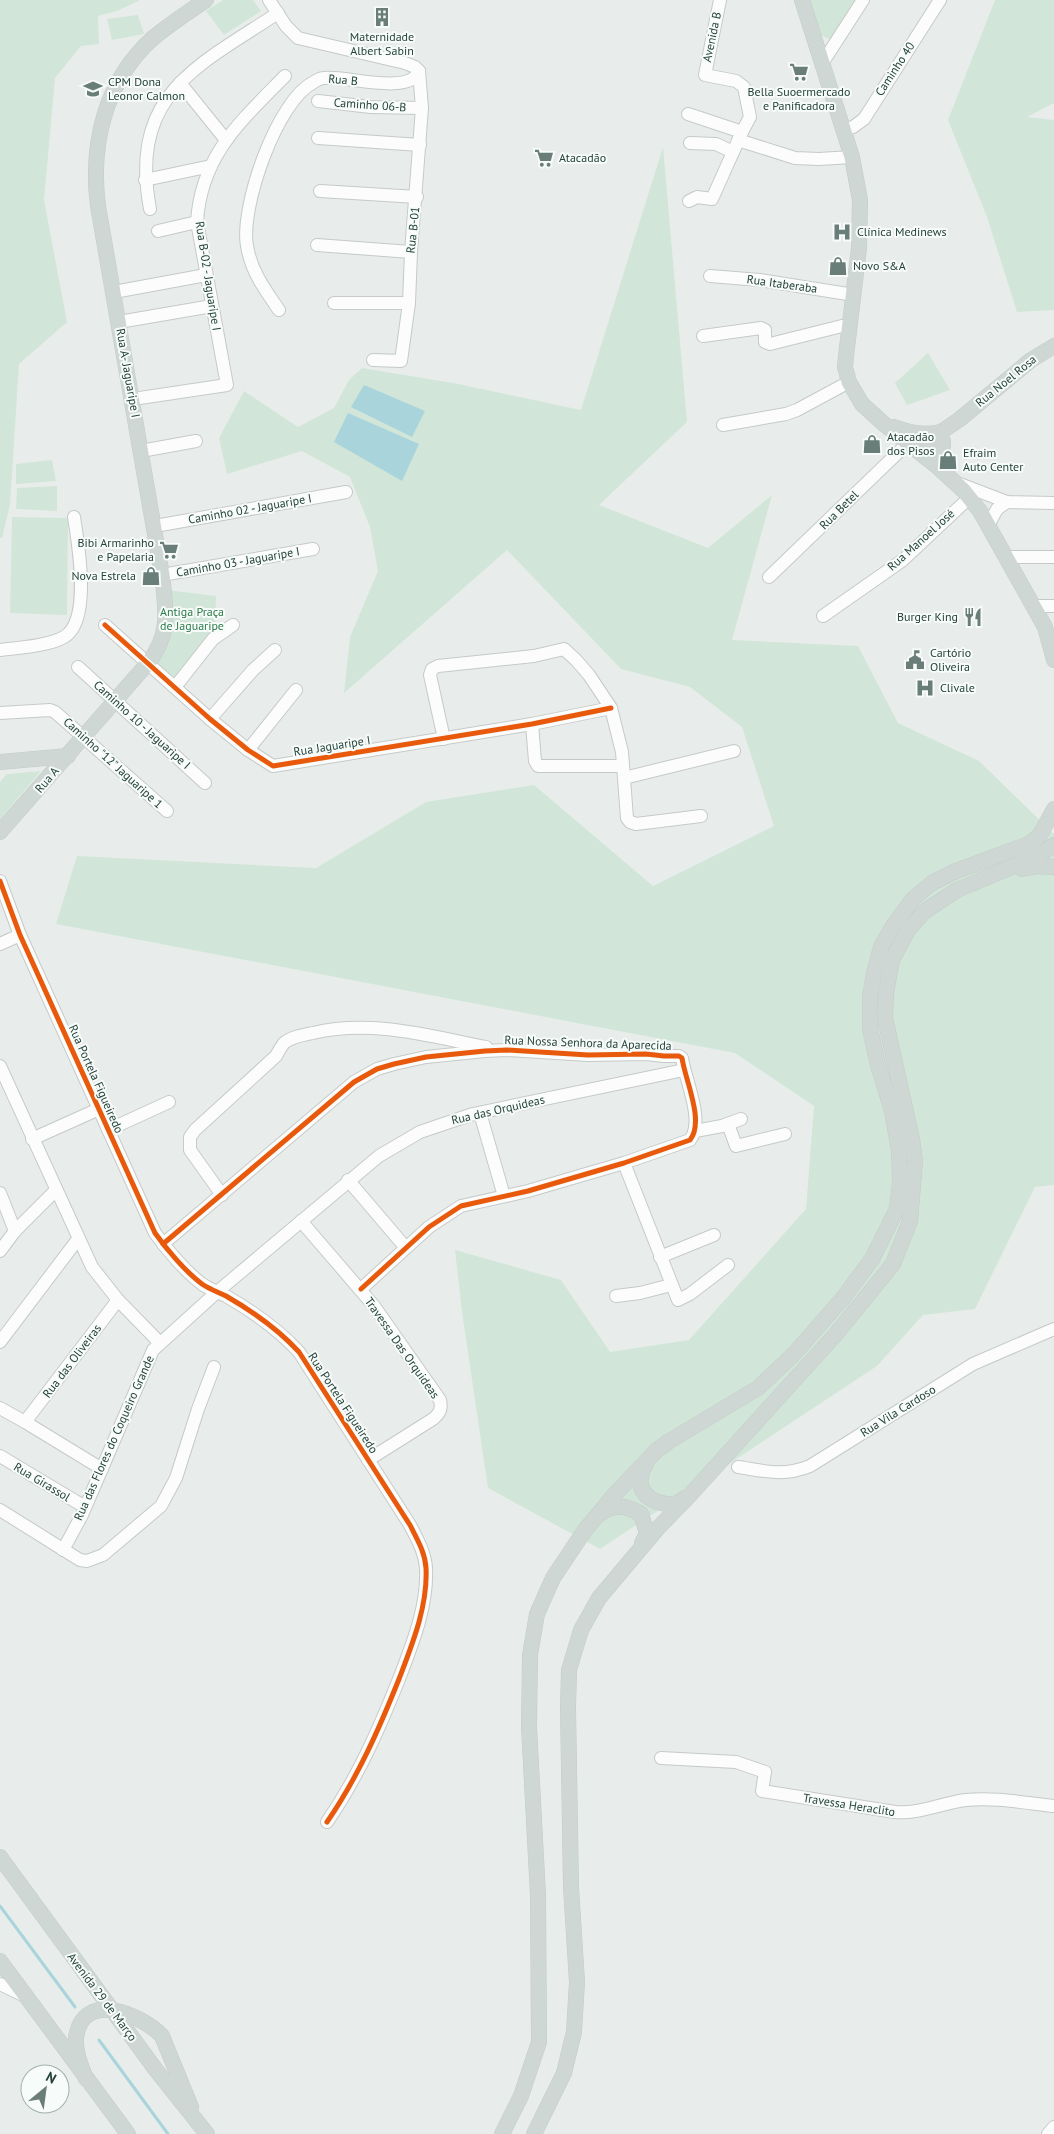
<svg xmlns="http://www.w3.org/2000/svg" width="1054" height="2134" viewBox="0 0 1054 2134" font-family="'PT Sans',sans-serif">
<rect width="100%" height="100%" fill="#e8edeb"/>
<!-- green -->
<g fill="#d1e6d8">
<polygon points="0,0 140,0 117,11 98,16 99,44 81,46 55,78 44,200 67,322 19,364 10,505 2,538 0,538"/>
<polygon points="223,0 253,0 261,11 224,35 206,11"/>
<polygon points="809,0 859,0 832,37 829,39 821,35"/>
<polygon points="995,0 1054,0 1054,103 1027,117 1054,120 1054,310 1017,312 987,217 948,120"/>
<polygon points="138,15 144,34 112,40 107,19"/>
<polygon points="663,147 687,422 599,505 708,548 772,495 732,640 858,646 898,723 979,761 1054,834 1054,1185 1035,1187 975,1309 923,1315 877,1366 600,1549 488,1488 462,1312 455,1250 561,1280 610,1352 689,1340 806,1209 814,1106 735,1053 56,924 77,856 316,868 426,802 534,785 653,886 774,826 742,727 690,687 621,669 507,550 344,693 350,637 378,571 370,527 350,477 302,451 227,474 219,438 244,391 298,427 334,408 349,380 362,368 453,383 581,410"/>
<polygon points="928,353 950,390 907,405 895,383"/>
<polygon points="52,460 56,481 16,484 16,464"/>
<polygon points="57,486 57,511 16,509 17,488"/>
<polygon points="12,517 68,518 67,615 10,613"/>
<polygon points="167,590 216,596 215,631 177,678 154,664"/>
<polygon points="41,771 0,819 0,782 7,774"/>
</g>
<!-- water -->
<g fill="#a9d4db">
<polygon points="364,385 425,411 412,437 351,407"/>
<polygon points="348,413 419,444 402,481 334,442"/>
</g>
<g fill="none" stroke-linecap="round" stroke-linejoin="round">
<!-- stream -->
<g stroke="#a9d4db" stroke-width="3">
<polyline points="0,1906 75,2007"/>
<polyline points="99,2040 168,2134"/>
</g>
<!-- minor casing -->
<g stroke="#c5cac8" stroke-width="14">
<g id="minor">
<path d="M269,0L286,26L298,38L405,63L415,67L419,71C410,96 344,75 324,78C321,78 317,80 314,82C277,100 240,207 247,246C251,271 265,290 279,310"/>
<polyline points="720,0 705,75 736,81 744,87 750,117 742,132"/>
<polyline points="823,62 863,0"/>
<polyline points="180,83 226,140"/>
<polyline points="318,101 371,107 422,108"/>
<polyline points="688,114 742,132 712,199 697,197 689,201"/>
<polyline points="843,130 853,127 864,119 940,0"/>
<polyline points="318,138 420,145"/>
<polyline points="738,140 795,158 819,159 852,157"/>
<polyline points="690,143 716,144 733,152"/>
<polyline points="145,180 211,166"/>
<polyline points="320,191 417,197"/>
<path d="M150,209C129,94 196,67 278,13"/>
<polyline points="158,231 197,222"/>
<polyline points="317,245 411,252"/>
<polyline points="710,276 760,280 854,295"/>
<polyline points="114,292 206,275"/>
<polyline points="334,303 409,303"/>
<polyline points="119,322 212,306"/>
<polyline points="703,336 761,328 765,330 765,342 770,344 850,324"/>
<polyline points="373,360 401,361 409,303 411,252 422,108 419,71"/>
<path d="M133,399L227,385L197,222C201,155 241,121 285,76"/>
<polyline points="723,425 786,414 797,410 849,382"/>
<polyline points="141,451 196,441"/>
<polyline points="960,484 1007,502 1054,503"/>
<polyline points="155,526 346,492"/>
<polyline points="988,526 997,509 1007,502"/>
<polyline points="1006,557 1054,557"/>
<polyline points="162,575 313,549"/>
<polyline points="769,577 908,443"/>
<polyline points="1033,606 1054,606"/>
<polyline points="823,616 903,560 970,497"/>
<polyline points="105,625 210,719 248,750 273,766 532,724 611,708"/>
<path d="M0,650C17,648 49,646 64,637C92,621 78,543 74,517"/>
<polyline points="78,667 205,783"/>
<polyline points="175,687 213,639 233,625"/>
<polyline points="0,713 50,710 55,712 167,811"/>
<polyline points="210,719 253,670 275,650"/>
<polyline points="532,724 535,761 538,766 623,766"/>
<polyline points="444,739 430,675 432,669 438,666 534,656 564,649 576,660 589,675 611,708 622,752 627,818 630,822 636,824 701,816"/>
<polyline points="248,750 296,690"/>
<polyline points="624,778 734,751"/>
<path d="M0,881L20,935L155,1233C167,1250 186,1272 202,1284C209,1289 218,1292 226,1296C252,1311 279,1330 299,1352L410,1525C417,1539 425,1552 426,1568C428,1606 412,1645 399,1679C379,1729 358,1777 327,1822"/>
<polyline points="0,944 20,935"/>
<polyline points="0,1066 92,1267 118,1300 159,1342"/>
<polyline points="480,1113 504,1196"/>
<polyline points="728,1124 736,1146 785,1134"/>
<polyline points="108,1130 169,1102"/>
<polyline points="695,1131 722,1126 741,1119"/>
<polyline points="32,1139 99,1109"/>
<polyline points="624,1163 678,1300 690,1294 728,1265"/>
<polyline points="348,1180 406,1248"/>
<polyline points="0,1193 15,1231"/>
<path d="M222,1195L190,1150V1137L195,1130L276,1056C278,1052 281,1047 284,1043C291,1037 303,1035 313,1033C371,1019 429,1036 486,1047"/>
<path d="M301,1221L374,1306L440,1400C442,1409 440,1413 433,1419L368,1460"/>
<path d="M163,1244L354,1082L377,1069L394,1064L426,1057L485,1051L507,1050L588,1055L646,1054L664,1056H679L682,1058C685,1080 705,1121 690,1140L624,1163L528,1191L461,1206L429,1227L361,1289"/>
<polyline points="0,1251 15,1231 56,1190"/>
<polyline points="660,1257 714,1235"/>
<polyline points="616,1296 640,1293 671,1285"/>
<polyline points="0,1342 78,1239"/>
<polyline points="0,1408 25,1422 102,1469"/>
<polyline points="25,1422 118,1300"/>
<polyline points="0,1456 85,1507"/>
<path d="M738,1467C765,1471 783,1477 810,1466L973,1364L1054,1329"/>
<polyline points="0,1510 80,1560 87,1561 103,1555 161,1506 176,1478 198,1409 214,1367"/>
<polyline points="63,1550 82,1515 153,1350 217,1292 379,1156 420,1132 473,1114 684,1070"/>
<path d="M661,1758L736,1762L765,1772L762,1791L895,1812C920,1814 941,1803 966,1800C995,1797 1025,1803 1054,1806"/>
<polyline points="0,1984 25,1996"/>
<polyline points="1048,2134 1054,2127"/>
</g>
</g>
<!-- major casing -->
<g stroke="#c3ccc9" stroke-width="16">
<g id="major">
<polyline points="802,0 852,157 860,200 859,248 846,356 845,367 849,382 862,404 884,424 939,468 963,490 980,511 1045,627 1054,660"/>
<path d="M894,427C910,433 924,436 941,432"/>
<polyline points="943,441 942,457 948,475"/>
<polyline points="923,455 941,432 960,419 1031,360 1054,346"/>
<polyline points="0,762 68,756"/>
<path d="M0,832L148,663C171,634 166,610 162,575L98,206C90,144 105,81 153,38C170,24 188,12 206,0"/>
<polyline points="1022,869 1037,866 1054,867"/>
<path d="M646,1464C637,1479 638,1493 655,1501C660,1503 669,1505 674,1504C678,1503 682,1500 685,1498"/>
<path d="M601,1513C616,1503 627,1506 641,1514L647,1533L642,1543"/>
<polyline points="0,1857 156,2070 207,2134"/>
<polyline points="0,1961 128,2134"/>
<path d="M86,2079C81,2066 75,2052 76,2038C82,1989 141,2014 162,2036L191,2107"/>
<polyline points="502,2134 521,2096 539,2042 538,1895 529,1727 530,1655 537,1614 553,1578 585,1530 616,1493 656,1451 668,1442 758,1388 794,1354 843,1298 872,1259 897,1209 900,1182 899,1150 892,1111 878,1065 870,1029 870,997 874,973 881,947 893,926 913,899 932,883 956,871 1029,844 1040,835 1054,809"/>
<polyline points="534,2134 564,2073 574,2032 577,1982 571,1887 568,1708 569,1670 581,1630 599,1598 657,1529 690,1495 836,1334 893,1264 910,1221 915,1161 912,1139 885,1018 886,993 892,960 908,930 925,911 957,890 1035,857 1054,845"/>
</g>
</g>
<!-- minor -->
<use href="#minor" stroke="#fcfcfc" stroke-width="12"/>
<!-- major -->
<use href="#major" stroke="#cfd7d5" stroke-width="15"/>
<!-- cycleway casing -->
<g stroke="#f7fbf9" stroke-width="8">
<g id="cycleway">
<polyline points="105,625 210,719 248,750 273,766 532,724 611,708"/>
<path d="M0,881L20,935L155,1233C167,1250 186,1272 202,1284C209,1289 218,1292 226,1296C252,1311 279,1330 299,1352L410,1525C417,1539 425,1552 426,1568C428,1606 412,1645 399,1679C379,1729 358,1777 327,1822"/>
<path d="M163,1244L354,1082L377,1069L394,1064L426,1057L485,1051L507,1050L588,1055L646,1054L664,1056H679L682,1058C685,1080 705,1121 690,1140L624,1163L528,1191L461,1206L429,1227L361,1289"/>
</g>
</g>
<!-- cycleway -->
<use href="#cycleway" stroke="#e8590c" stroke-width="5"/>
</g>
<!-- icons -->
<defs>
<g id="building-bare" transform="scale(1.5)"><path d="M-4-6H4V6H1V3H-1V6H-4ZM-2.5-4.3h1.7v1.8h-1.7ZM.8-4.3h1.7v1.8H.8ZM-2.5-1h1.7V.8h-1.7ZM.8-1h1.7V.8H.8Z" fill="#697e78" stroke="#f7fbf9" stroke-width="2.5" paint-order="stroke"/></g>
<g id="supermarket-bare" transform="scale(1.5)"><path d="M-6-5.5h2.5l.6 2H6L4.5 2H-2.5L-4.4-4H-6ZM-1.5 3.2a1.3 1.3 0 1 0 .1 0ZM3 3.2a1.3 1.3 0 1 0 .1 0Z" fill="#697e78" stroke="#f7fbf9" stroke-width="2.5" paint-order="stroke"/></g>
<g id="school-bare" transform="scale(1.5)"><path d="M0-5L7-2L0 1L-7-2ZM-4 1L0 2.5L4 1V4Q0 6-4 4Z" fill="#697e78" stroke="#f7fbf9" stroke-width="2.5" paint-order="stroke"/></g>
<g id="hospital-bare" transform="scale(1.5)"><path d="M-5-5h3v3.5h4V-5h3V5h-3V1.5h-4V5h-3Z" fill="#697e78" stroke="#f7fbf9" stroke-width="2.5" paint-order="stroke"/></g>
<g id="shop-bare" transform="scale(1.5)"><path d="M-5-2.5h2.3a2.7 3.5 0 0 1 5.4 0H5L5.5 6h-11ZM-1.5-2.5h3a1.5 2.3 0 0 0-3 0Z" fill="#697e78" stroke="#f7fbf9" stroke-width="2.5" paint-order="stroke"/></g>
<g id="restaurant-bare" transform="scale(1.5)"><path d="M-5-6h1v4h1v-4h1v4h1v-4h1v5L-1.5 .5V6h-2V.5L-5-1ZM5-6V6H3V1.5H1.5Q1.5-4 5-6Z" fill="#697e78" stroke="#f7fbf9" stroke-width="2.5" paint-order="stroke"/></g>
<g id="civic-bare" transform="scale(1.5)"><path d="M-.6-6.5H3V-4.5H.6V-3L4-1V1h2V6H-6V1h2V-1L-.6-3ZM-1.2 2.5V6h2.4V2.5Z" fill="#697e78" stroke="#f7fbf9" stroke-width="2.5" paint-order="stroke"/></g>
</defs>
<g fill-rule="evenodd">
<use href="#building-bare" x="382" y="17"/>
<use href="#supermarket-bare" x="799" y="72"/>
<use href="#school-bare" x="93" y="89"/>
<use href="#supermarket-bare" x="544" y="158"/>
<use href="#hospital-bare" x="842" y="232"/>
<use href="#shop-bare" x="838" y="266"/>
<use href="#shop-bare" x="872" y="444"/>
<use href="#shop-bare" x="948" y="460"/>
<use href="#supermarket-bare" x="169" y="550"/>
<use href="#shop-bare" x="151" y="576"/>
<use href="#restaurant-bare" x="973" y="617"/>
<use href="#civic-bare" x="915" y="660"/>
<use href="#hospital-bare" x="925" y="688"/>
</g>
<g text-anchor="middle" stroke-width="4" stroke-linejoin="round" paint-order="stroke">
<!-- poi labels -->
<g font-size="12" fill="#24423a" stroke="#f7fbf9" text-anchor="start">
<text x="382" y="41" text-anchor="middle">Maternidade<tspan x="382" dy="14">Albert Sabin</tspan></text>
<text x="108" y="86">CPM Dona<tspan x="108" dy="14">Leonor Calmon</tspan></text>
<text x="799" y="96" text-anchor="middle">Bella Suoermercado<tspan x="799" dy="14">e Panificadora</tspan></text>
<text x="559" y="162">Atacadão</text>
<text x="857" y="236">Clínica Medinews</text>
<text x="853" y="270">Novo S&amp;A</text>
<text x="887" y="441">Atacadão<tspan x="887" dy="14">dos Pisos</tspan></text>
<text x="963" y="457">Efraim<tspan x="963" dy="14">Auto Center</tspan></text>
<text x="154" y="547" text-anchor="end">Bibi Armarinho<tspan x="154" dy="14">e Papelaria</tspan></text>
<text x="136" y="580" text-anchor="end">Nova Estrela</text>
<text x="958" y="621" text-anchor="end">Burger King</text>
<text x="930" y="657">Cartório<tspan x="930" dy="14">Oliveira</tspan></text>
<text x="940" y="692">Clivale</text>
</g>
<!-- street labels -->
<g font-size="12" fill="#24423a" stroke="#f7fbf9">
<text transform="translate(712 37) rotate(-78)" y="4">Avenida B</text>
<text transform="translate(895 69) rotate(-57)" y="4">Caminho 40</text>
<text transform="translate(343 80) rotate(5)" y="4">Rua B</text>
<text transform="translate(370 105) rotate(4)" y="4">Caminho 06-B</text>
<text transform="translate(413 230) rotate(-84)" y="4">Rua B-01</text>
<text transform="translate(208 276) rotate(81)" y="4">Rua B-02 - Jaguaripe I</text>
<text transform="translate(782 284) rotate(8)" y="4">Rua Itaberaba</text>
<text transform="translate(128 373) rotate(80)" y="4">Rua A- Jaguaripe I</text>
<text transform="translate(1006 381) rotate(-39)" y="4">Rua Noel Rosa</text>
<text transform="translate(250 509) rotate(-10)" y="4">Caminho 02 - Jaguaripe I</text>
<text transform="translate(839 510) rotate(-45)" y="4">Rua Betel</text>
<text transform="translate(921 540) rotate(-42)" y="4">Rua Manoel José</text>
<text transform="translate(238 562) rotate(-10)" y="4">Caminho 03 - Jaguaripe I</text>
<text transform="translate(142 725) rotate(42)" y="4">Caminho 10 - Jaguaripe I</text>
<text transform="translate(332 746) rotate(-9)" y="4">Rua Jaguaripe I</text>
<text transform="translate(113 763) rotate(42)" y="4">Caminho "12" Jaguaripe 1</text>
<text transform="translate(47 780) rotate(-49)" y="4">Rua A</text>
<text transform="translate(588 1043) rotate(2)" y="4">Rua Nossa Senhora da Aparecida</text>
<text transform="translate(96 1079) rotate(66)" y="4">Rua Portela Figueiredo</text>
<text transform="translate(498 1110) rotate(-13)" y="4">Rua das Orquideas</text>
<text transform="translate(402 1348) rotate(55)" y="4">Travessa Das Orquideas</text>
<text transform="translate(72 1361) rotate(-53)" y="4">Rua das Oliveiras</text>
<text transform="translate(343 1403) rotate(57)" y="4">Rua Portela Figueiredo</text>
<text transform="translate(898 1411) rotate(-32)" y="4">Rua Vila Cardoso</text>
<text transform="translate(114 1438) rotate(-66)" y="4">Rua das Flores do Coqueiro Grande</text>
<text transform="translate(42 1482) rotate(31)" y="4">Rua Girassol</text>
<text transform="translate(849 1805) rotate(9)" y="4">Travessa Heraclito</text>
<text transform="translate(102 1997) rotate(53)" y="4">Avenida 29 de Março</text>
</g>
<!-- park labels -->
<g font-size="12" fill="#2d7a4b" stroke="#f7fbf9">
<text x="192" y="616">Antiga Praça<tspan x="192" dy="14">de Jaguaripe</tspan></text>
</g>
</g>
<!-- north arrow -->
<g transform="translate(45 2089) rotate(29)"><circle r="24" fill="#f7fbf9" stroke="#a3b1ad"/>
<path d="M0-4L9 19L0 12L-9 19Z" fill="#697e78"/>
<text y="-8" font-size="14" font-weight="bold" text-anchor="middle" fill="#24423a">N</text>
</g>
</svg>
